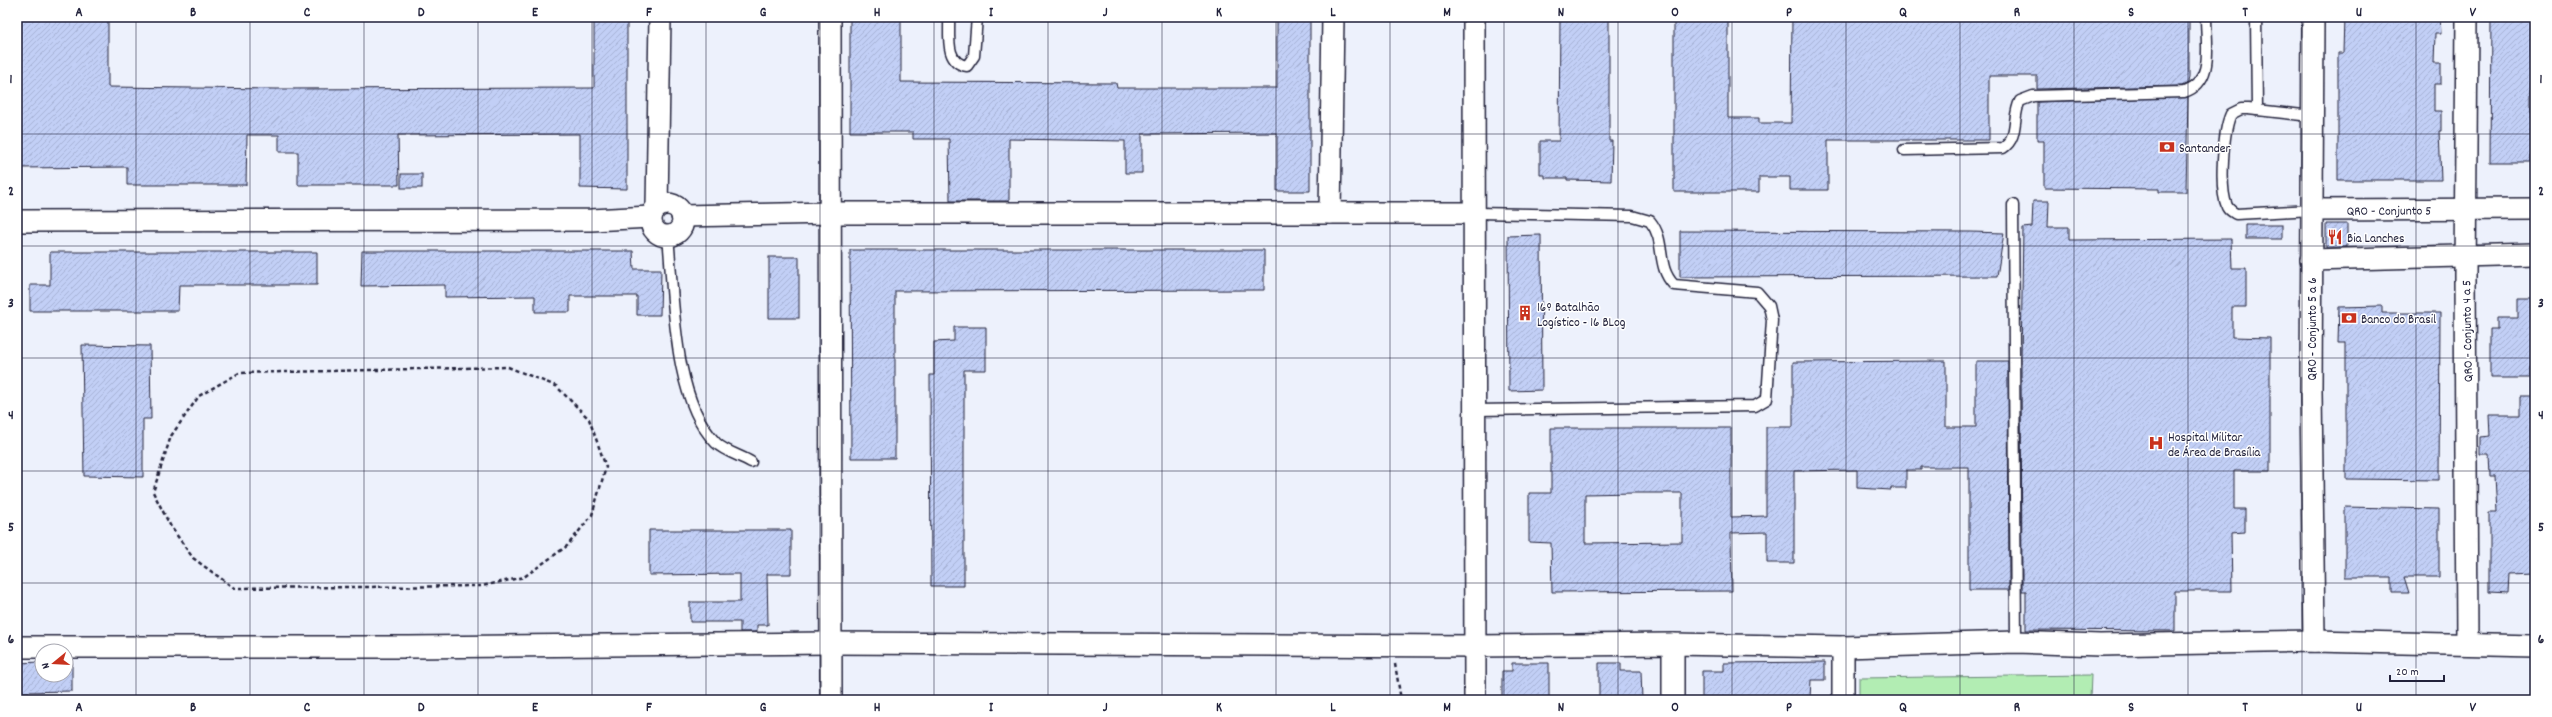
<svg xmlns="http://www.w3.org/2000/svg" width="2552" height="717" viewBox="0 0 2552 717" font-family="Dekko,sans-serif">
<defs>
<pattern id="building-hatch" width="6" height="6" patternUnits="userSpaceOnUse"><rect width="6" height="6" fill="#c2cff6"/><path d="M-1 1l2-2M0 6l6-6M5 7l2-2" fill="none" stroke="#a6b1d4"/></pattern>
</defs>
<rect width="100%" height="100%" fill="#edf1fc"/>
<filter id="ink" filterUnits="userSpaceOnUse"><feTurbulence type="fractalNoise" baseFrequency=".025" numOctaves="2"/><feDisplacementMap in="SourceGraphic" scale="8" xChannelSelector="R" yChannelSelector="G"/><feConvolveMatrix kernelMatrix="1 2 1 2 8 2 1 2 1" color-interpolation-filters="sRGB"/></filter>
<g filter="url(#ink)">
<!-- garden -->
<polygon fill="#b2edb3" stroke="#6a8877" points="2091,675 2090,700 1859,700 1859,678"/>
<!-- building -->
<g fill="url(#building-hatch)" stroke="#22223b" fill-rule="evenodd">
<polygon points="17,17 108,17 108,87 276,89 594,88 594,17 627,17 627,189 580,188 580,134 398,135 399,185 298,185 298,152 279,152 279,135 247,135 246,185 127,185 127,167 17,168"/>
<polygon points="850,17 901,17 901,82 1116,83 1117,88 1277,88 1277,17 1310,17 1310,191 1277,191 1277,133 1142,134 1142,173 1125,173 1125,141 1009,139 1009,201 950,201 949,139 913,139 913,132 850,132"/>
<polygon points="1560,17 1609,17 1609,141 1612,141 1611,181 1567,180 1567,178 1545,178 1545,175 1540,175 1540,141 1559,141"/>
<polygon points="1674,17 1728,17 1728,118 1759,118 1759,123 1791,123 1792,17 2189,17 2189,76 2188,83 2182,86 2037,89 2037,76 1989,76 1989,140 1828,140 1828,190 1790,190 1790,177 1759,177 1759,192 1674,192"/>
<polygon points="2344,17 2440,17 2441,34 2435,34 2434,63 2441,63 2441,84 2434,84 2434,111 2441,111 2441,131 2439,131 2441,180 2338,180 2338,53 2343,53"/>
<polygon points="2491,17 2535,17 2535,34 2531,34 2531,64 2535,65 2535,83 2531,83 2531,131 2535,131 2535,154 2531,154 2531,162 2490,162"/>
<polygon points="2188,97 2186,192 2159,192 2159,189 2044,188 2044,141 2037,141 2037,102"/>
<rect x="401" y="174" width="21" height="14"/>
<polygon points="2033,201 2049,201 2048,227 2069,227 2069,240 2231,239 2232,268 2246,268 2246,307 2232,307 2232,337 2270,338 2270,471 2234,471 2234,509 2245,509 2245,532 2231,533 2232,591 2175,591 2175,631 2026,630 2026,591 2022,591 2021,362 2023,228 2032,227"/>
<polygon points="2326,224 2347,224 2347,247 2326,248"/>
<rect x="2246" y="225" width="36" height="14"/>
<polygon points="1680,231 1971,232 2004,233 1997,276 1680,277"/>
<polygon points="1541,235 1542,390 1509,391 1508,236"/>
<polygon points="850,250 1264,250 1264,290 895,291 895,458 851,458"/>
<polygon points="362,251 633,251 634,269 661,269 660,315 637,315 637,296 570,296 570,312 535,312 535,296 445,297 445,285 361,286"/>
<polygon points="50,252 317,252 317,285 179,285 178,311 30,311 30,285 50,285"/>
<rect x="769" y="257" width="30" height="61"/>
<polygon points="2518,299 2535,299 2535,367 2530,367 2530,378 2490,378 2490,329 2497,329 2497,318 2518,318"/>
<polygon points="2382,306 2382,313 2440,313 2439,480 2346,479 2346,343 2338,343 2339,307"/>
<polygon points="954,327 986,327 986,370 964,370 964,586 931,586 930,375 934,375 934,342 954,341"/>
<polygon points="82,345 150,346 151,419 143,419 143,477 84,476"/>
<path d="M1946,361V427H1976V361H2008L2009,590H1969V467H1921V470H1906V488H1891V490L1857,488V470L1794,471V563H1767V532L1731,533L1732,591L1552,592L1551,543L1529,542V493H1551V428H1731V517L1766,516V427H1793V362ZM1634,493H1682V542L1585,543V494Z"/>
<polygon points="2520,397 2535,397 2535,446 2531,446 2530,473 2535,473 2535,573 2509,574 2508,593 2489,592 2489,513 2497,513 2495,476 2490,476 2489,454 2480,454 2480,437 2490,436 2489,415 2520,415"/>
<polygon points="2345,507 2439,509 2439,577 2404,577 2409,593 2392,593 2392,577 2345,577"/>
<polygon points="649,530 791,530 791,574 767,574 768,625 757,625 757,632 740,632 740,622 690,622 690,602 740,602 740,574 649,575"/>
<polygon points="42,662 42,675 66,675 66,662 72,662 72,691 17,692 17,663"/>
<polygon points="1825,662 1825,680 1811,680 1810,698 1702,699 1702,671 1724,671 1724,663"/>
<polygon points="1512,663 1549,663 1549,700 1502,700 1502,671 1512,671"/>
<polygon points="1599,663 1621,663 1621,671 1641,671 1642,700 1599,700"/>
</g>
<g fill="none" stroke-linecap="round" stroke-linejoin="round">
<!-- lane casing -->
<g stroke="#22223b" stroke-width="13">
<g id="lane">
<path d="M949,17C950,34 944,63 967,66L974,56L977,17"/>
<polyline points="2256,17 2257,110"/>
<path d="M1904,150L2003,148C2019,138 2012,116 2020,101L2033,96L2184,92C2215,82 2206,44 2206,17"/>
<polyline points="2013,205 2016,642"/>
<path d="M2312,210L2236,214C2231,211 2229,210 2227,206C2219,189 2223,131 2231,114L2241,109H2248L2312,116"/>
<path d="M1475,213L1632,216L1650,221C1667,242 1655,265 1674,285L1757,292L1769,306L1772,320L1767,399L1755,406L1475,410"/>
<path d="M668,236C674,297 672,398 716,443C724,451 741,456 751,462"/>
</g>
</g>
<!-- street casing -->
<g stroke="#22223b" stroke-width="24">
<g id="street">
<polyline points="830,17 831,700"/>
<polyline points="1474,17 1475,700"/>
<polyline points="2313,17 2311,390 2314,641"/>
<circle cx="667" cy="220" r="16"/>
<polyline points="657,207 660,17"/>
<path id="s1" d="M2312,210L2535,209"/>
<polyline points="1330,213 1333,17"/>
<polyline points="682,216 831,213 1475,213"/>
<polyline points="17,221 591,220 651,217"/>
<polyline points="2311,260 2535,254"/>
<polyline points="1673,644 1673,700"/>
<polyline points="2467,644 2465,275 2467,17"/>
<polyline points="17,647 409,647 830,643 1475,646 1673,644 1843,647 2016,642 2100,645 2314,641 2535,646"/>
<polyline points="1843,647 1843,700"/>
</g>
</g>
<!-- path -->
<g stroke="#22223b" stroke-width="2.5" stroke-dasharray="4 3" stroke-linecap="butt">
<polygon points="508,367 556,386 589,419 606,467 592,515 567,546 524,577 482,586 234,588 193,558 171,527 153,492 171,436 199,396 239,373"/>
<polyline points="1395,664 1401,700"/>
</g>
<!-- lane -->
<use href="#lane" stroke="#fff" stroke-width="10"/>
<!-- street -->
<use href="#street" stroke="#fff" stroke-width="21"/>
</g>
</g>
<!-- grid -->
<path fill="none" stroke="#22223b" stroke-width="1" stroke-opacity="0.55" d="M136,17V700M250,17V700M364,17V700M478,17V700M592,17V700M706,17V700M820,17V700M934,17V700M1048,17V700M1162,17V700M1276,17V700M1390,17V700M1504,17V700M1618,17V700M1732,17V700M1846,17V700M1960,17V700M2074,17V700M2188,17V700M2302,17V700M2416,17V700M17,134H2535M17,246H2535M17,358H2535M17,471H2535M17,583H2535"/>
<!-- icons -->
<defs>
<g id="bank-bare" transform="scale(1.2)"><path d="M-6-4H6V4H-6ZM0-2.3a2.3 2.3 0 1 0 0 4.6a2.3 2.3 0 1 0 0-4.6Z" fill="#c8321e" stroke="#fff" stroke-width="2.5" paint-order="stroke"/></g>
<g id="restaurant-bare" transform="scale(1.2)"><path d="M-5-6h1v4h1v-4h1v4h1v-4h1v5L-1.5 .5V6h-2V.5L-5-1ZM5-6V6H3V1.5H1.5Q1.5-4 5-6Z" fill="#c8321e" stroke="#fff" stroke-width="2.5" paint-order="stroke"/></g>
<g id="building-bare" transform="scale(1.2)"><path d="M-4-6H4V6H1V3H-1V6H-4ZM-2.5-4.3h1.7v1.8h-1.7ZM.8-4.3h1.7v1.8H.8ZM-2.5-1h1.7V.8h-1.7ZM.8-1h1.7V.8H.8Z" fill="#c8321e" stroke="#fff" stroke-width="2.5" paint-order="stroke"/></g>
<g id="hospital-bare" transform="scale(1.2)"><path d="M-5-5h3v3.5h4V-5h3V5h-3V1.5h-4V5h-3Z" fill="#c8321e" stroke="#fff" stroke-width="2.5" paint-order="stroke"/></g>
</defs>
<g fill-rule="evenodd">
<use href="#bank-bare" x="2167" y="147"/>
<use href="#restaurant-bare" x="2335" y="237"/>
<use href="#building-bare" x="1525" y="313"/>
<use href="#bank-bare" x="2349" y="318"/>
<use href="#hospital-bare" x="2156" y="443"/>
</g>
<g text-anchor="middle" stroke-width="3" stroke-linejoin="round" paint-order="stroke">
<!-- poi labels -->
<g font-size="13" fill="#22223b" stroke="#fff" text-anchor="start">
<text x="2179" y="152">Santander</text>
<text x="2347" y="242">Bia Lanches</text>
<text x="1537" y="311">16º Batalhão<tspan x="1537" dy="15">Logístico - 16 BLog</tspan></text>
<text x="2361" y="323">Banco do Brasil</text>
<text x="2168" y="441">Hospital Militar<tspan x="2168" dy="15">de Área de Brasília</tspan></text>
</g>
<!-- street labels -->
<g font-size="13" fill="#22223b" stroke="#fff">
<text dy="5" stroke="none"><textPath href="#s1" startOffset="77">QRO - Conjunto 5</textPath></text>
<text transform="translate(2311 329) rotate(-90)" y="5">QRO - Conjunto 5 a 6</text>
<text transform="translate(2466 331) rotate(-91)" y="5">QRO - Conjunto 4 a 5</text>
</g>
</g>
<!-- margin -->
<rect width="2552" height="717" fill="none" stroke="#fff" stroke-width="44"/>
<!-- north arrow -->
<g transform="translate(54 663) rotate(252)"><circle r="19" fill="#ffffff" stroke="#a7a7b1"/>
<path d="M0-3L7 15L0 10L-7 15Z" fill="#c8321e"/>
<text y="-6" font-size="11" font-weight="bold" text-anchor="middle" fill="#22223b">N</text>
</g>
<!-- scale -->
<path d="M2390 675v6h54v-6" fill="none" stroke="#22223b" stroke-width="2"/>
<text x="2396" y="675" font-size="12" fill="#22223b" stroke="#ffffff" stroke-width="3" paint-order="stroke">20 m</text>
<rect x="22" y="22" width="2508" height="673" fill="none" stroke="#22223b" stroke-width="1.5"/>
<g font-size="13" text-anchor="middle" font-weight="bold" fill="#22223b">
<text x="79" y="16">A</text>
<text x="193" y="16">B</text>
<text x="307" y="16">C</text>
<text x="421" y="16">D</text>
<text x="535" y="16">E</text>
<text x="649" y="16">F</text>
<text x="763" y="16">G</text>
<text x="877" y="16">H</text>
<text x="991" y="16">I</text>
<text x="1105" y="16">J</text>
<text x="1219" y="16">K</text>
<text x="1333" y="16">L</text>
<text x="1447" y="16">M</text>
<text x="1561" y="16">N</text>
<text x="1675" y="16">O</text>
<text x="1789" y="16">P</text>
<text x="1903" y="16">Q</text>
<text x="2017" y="16">R</text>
<text x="2131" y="16">S</text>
<text x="2245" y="16">T</text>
<text x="2359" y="16">U</text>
<text x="2473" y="16">V</text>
<text x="11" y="83">1</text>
<text x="2541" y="83">1</text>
<text x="11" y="195">2</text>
<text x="2541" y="195">2</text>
<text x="11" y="307">3</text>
<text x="2541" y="307">3</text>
<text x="11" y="419">4</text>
<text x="2541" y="419">4</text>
<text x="11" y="531">5</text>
<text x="2541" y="531">5</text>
<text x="11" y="643">6</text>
<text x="2541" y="643">6</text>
<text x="79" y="711">A</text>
<text x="193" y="711">B</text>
<text x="307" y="711">C</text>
<text x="421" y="711">D</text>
<text x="535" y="711">E</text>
<text x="649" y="711">F</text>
<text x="763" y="711">G</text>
<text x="877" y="711">H</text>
<text x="991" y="711">I</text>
<text x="1105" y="711">J</text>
<text x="1219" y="711">K</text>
<text x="1333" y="711">L</text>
<text x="1447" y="711">M</text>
<text x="1561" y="711">N</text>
<text x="1675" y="711">O</text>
<text x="1789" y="711">P</text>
<text x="1903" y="711">Q</text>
<text x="2017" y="711">R</text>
<text x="2131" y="711">S</text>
<text x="2245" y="711">T</text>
<text x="2359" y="711">U</text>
<text x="2473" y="711">V</text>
</g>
</svg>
